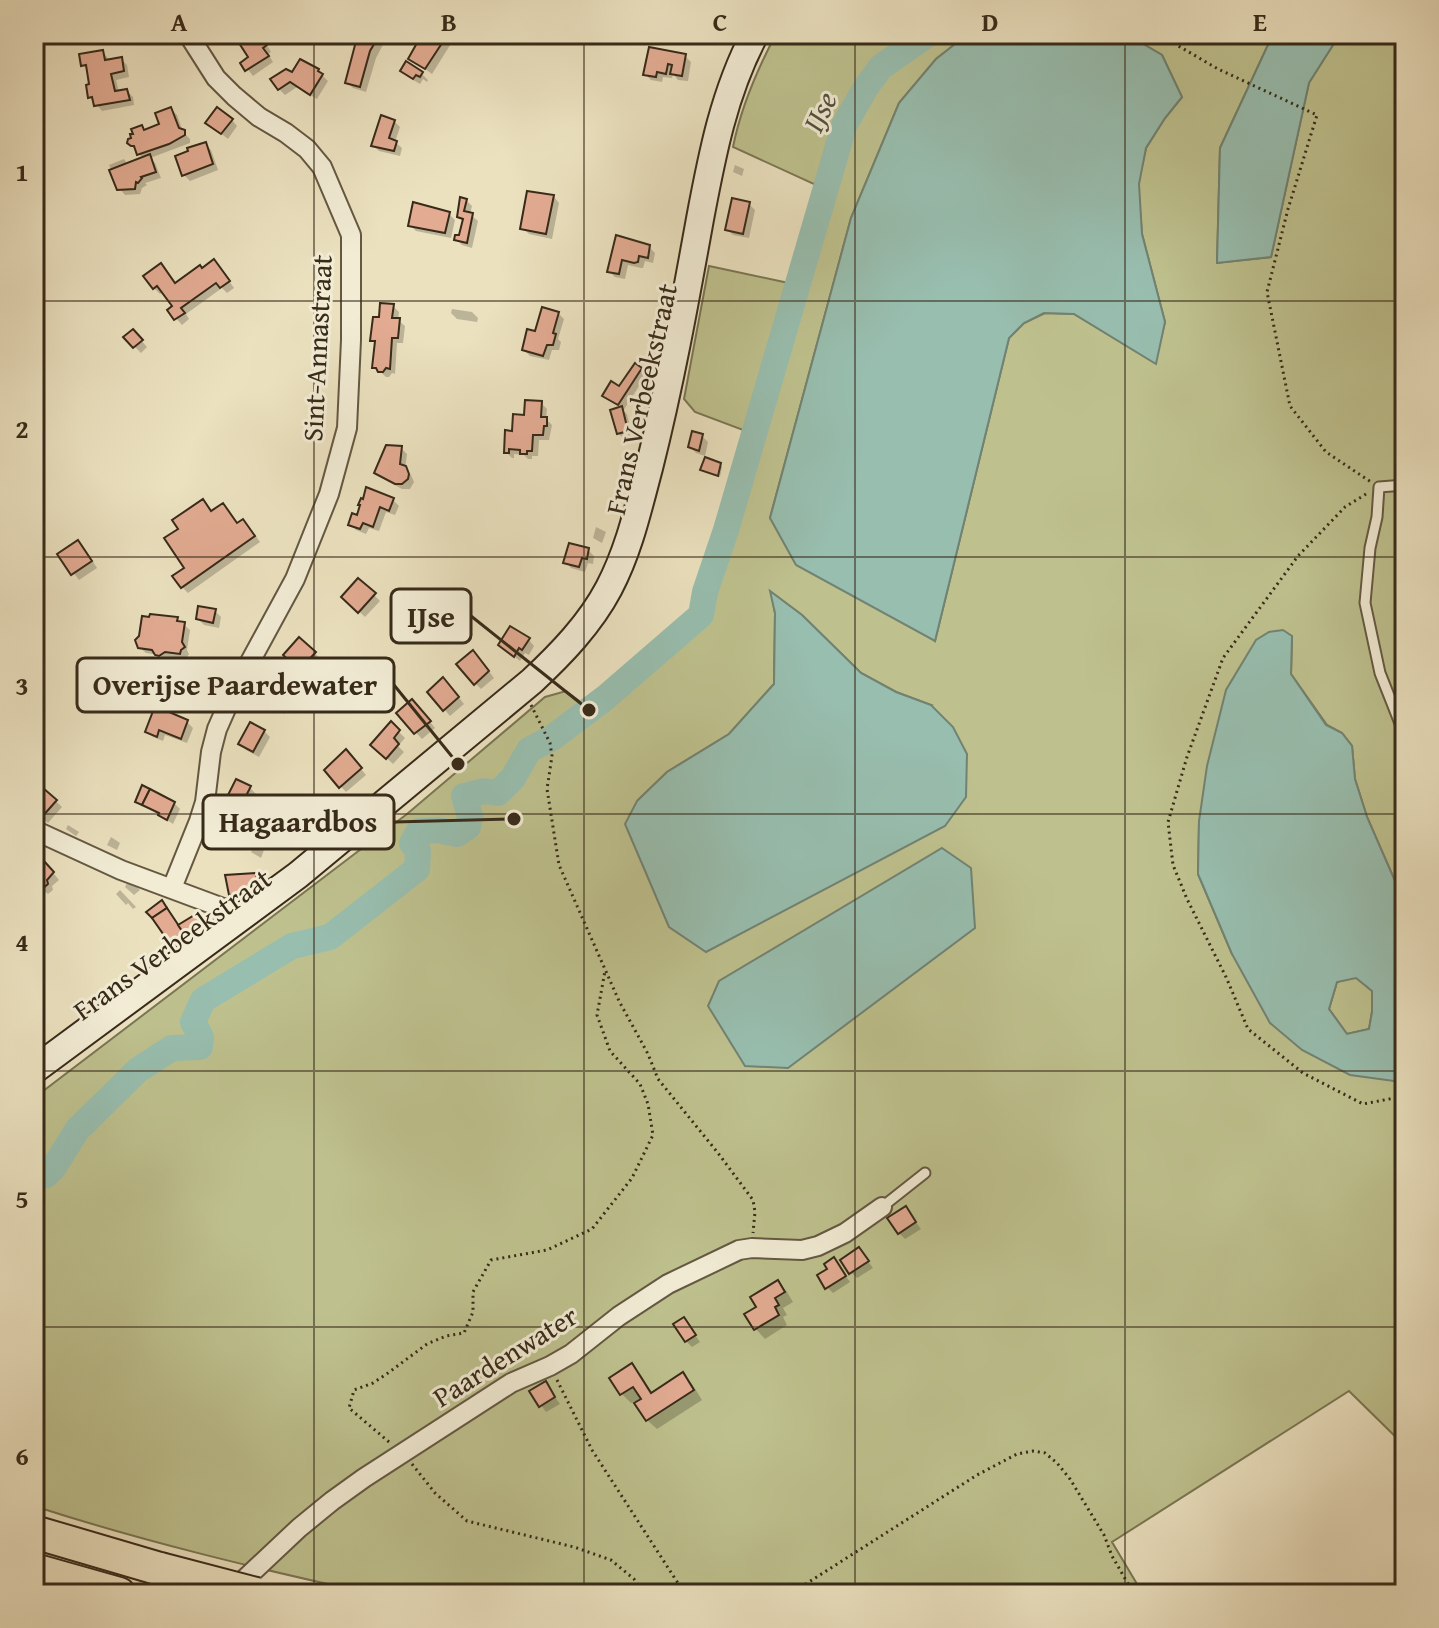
<svg xmlns="http://www.w3.org/2000/svg" width="1439" height="1628" viewBox="0 0 1439 1628" font-family="'Gentium Book Plus',serif">
<rect width="100%" height="100%" fill="#ebe1bf"/>
<filter id="stains"><feTurbulence type="fractalNoise" baseFrequency=".0025" numOctaves="4"/><feColorMatrix values="0 0 0 0 .2 0 0 0 0 .09 0 0 0 0 .02 0 0 0 .5 -.17"/></filter>
<radialGradient id="worn" r=".72"><stop offset=".6" stop-color="#630" stop-opacity="0"/><stop offset="1" stop-color="#630" stop-opacity=".3"/></radialGradient>
<!-- green -->
<g fill="#bec18e" stroke="#7a7654" stroke-width="2" fill-rule="evenodd">
<path d="M776,34H968L936,59L899,103L851,218L770,518L935,641L1009,338L1024,323L1045,313L1074,314L1155,363L1165,322L1142,234L1138,184L1146,148L1165,118L1182,97L1162,55L1126,34H1276L1267,47L1220,148L1217,263L1271,257L1309,82L1340,34H1405V904L1367,817L1355,779L1352,746L1342,733L1327,725L1291,674L1292,636L1199,821L1198,874L1232,954L1394,1081L1405,1077V1446L1349,1391L1112,1542L1143,1594H372C259,1569 145,1542 34,1506V1098L407,814L545,697L566,691L590,709L701,615L705,592L726,530L754,434L695,412L684,399L709,266L798,285L825,189L733,147C741,107 757,70 776,34ZM771,592L802,615L861,673L896,692L931,705L637,801L667,772L729,734L774,684L775,613Z"/>
<polygon points="1356,977 1372,991 1372,1012 1369,1029 1347,1034 1329,1009 1337,982"/>
</g>
<!-- water -->
<g fill="#98beaf" stroke="#718373" stroke-width="2" fill-rule="evenodd">
<polygon points="968,34 1126,34 1162,55 1182,97 1165,118 1146,148 1139,184 1142,234 1165,322 1156,364 1074,314 1044,313 1024,323 1009,338 935,641 796,565 770,518 851,218 899,103 936,59"/>
<polygon points="1276,34 1340,34 1309,83 1271,257 1217,263 1220,148 1267,47"/>
<polygon points="770,591 802,615 861,673 896,692 931,705 953,727 967,754 966,797 945,826 706,952 669,927 625,824 637,801 667,772 729,734 774,684 775,613"/>
<path d="M1283,630L1292,636L1291,674L1326,725L1342,733L1352,746L1355,779L1367,817L1405,904V1077L1394,1081L1350,1075L1302,1050L1270,1023L1232,954L1198,874L1199,821L1207,766L1226,690L1256,640L1269,632ZM1356,978L1372,991V1012L1369,1029L1347,1034L1329,1009L1337,982Z"/>
<polygon points="942,848 971,868 975,928 788,1068 745,1066 708,1006 719,981"/>
</g>
<!-- shadow -->
<g fill="#0003">
<polygon points="209,34 229,34 230,36 218,45"/>
<polygon points="363,34 384,34 387,37 376,58 366,92 353,88 347,82"/>
<polygon points="425,34 457,34 432,74 410,58"/>
<polygon points="254,36 268,47 271,52 268,54 273,62 253,76 243,63 251,58"/>
<polygon points="650,49 685,56 691,62 688,81 678,80 673,74 672,78 663,77 662,82 651,80 645,74"/>
<polygon points="102,52 108,58 109,62 121,59 127,65 129,77 116,80 119,92 127,91 133,97 134,105 102,111 90,97 91,86 89,71 83,65"/>
<polygon points="407,64 422,74 428,80 427,82 423,79 420,84 408,77 402,71"/>
<polygon points="293,75 322,75 328,81 317,99 297,87 285,95 279,89"/>
<polygon points="171,109 177,115 183,132 190,139 190,143 150,158 155,163 161,178 145,183 147,185 142,188 140,194 125,195 119,188 109,165 124,159 128,165 144,159 129,143 142,127 146,131 162,125"/>
<polygon points="232,120 237,126 228,139 214,128"/>
<polygon points="394,121 400,127 395,142 402,148 400,156 379,151 373,145"/>
<polygon points="205,144 211,150 218,170 190,181 184,175"/>
<polygon points="735,165 744,169 742,176 733,172"/>
<polygon points="554,197 559,203 552,239 529,234 523,228"/>
<polygon points="466,200 472,206 470,214 478,221 472,248 462,245 456,239 461,238 464,222 459,217"/>
<polygon points="749,204 755,210 749,238 733,235 727,229"/>
<polygon points="449,214 455,220 451,238 416,231 410,225"/>
<polygon points="617,237 649,247 655,253 653,263 645,261 643,268 641,268 628,265 625,279 615,277 609,271"/>
<polygon points="161,265 176,285 220,268 234,288 227,293 222,288 186,314 189,319 182,325 169,310 175,306 164,291 160,294 154,288"/>
<polygon points="393,306 399,312 398,320 405,326 403,343 397,343 395,374 392,373 389,377 386,377 375,367 377,344 373,340 380,319"/>
<polygon points="452,309 472,312 478,318 477,322 457,319 451,313"/>
<polygon points="558,313 564,319 558,339 561,342 559,350 552,350 549,360 530,356 524,350 537,333"/>
<polygon points="133,331 147,347 141,353 126,338"/>
<polygon points="640,369 646,375 623,411 627,414 632,437 624,439 618,433 622,408 605,395 620,389"/>
<polygon points="541,403 547,409 546,419 552,425 549,440 539,440 538,456 532,456 532,459 528,459 524,455 514,454 514,458 512,458 506,452 514,433 526,417"/>
<polygon points="702,436 708,442 705,456 696,453 690,447"/>
<polygon points="401,448 407,454 405,469 411,475 414,482 410,489 402,489 382,478 376,472"/>
<polygon points="720,464 722,467 720,477 702,470"/>
<polygon points="393,500 399,506 395,515 386,512 379,531 369,528 366,534 356,530 350,524 358,518"/>
<polygon points="229,511 238,525 243,521 249,527 260,542 188,593 182,587 187,568 181,530 212,513"/>
<polygon points="596,527 606,532 602,543 593,538"/>
<polygon points="84,548 97,568 79,580 60,555"/>
<polygon points="588,550 594,556 593,564 588,563 585,572 571,568 566,562"/>
<polygon points="359,580 380,601 365,617 344,597"/>
<polygon points="215,611 221,617 219,628 204,625 198,619"/>
<polygon points="177,619 190,630 187,650 189,654 186,659 171,657 165,661 159,655 146,653 139,647"/>
<polygon points="529,640 534,646 529,655 525,653 520,661 506,650"/>
<polygon points="315,653 320,659 306,674 285,655"/>
<polygon points="479,658 494,678 481,689 475,683"/>
<polygon points="270,679 295,702 284,714 267,698"/>
<polygon points="449,685 464,704 450,716 430,692"/>
<polygon points="418,707 435,728 422,739 398,713"/>
<polygon points="187,722 193,728 187,743 165,735 163,741 153,737 147,731"/>
<polygon points="391,724 405,738 398,746 404,752 393,764 373,745"/>
<polygon points="264,731 270,737 259,757 246,750 241,744"/>
<polygon points="352,758 366,775 346,792 326,770"/>
<polygon points="250,788 256,794 248,811 234,804 228,798"/>
<polygon points="44,790 62,807 48,823 34,810 34,801"/>
<polygon points="174,803 180,809 173,824 147,807"/>
<polygon points="68,825 79,832 76,836 66,829"/>
<polygon points="111,837 120,843 117,850 107,845"/>
<polygon points="254,846 264,850 261,858 251,852"/>
<polygon points="50,869 59,880 52,886 53,890 48,894 34,883 34,871"/>
<polygon points="255,876 261,882 263,899 237,901 231,894"/>
<polygon points="127,883 138,888 140,890 134,895 125,887"/>
<polygon points="120,890 136,907 133,909 128,903 126,905 116,894"/>
<polygon points="906,1209 921,1229 905,1239 899,1233"/>
<polygon points="859,1249 873,1268 857,1278 851,1272"/>
<polygon points="834,1260 850,1282 833,1293 827,1287 830,1269"/>
<polygon points="778,1282 787,1292 793,1302 783,1308 787,1315 783,1317 787,1325 765,1339 756,1329 747,1314 759,1307"/>
<polygon points="684,1320 700,1342 692,1347 686,1341"/>
<polygon points="632,1366 641,1375 653,1394 682,1375 692,1384 702,1400 657,1429 647,1420 635,1401 631,1403 622,1394"/>
<polygon points="545,1383 560,1404 546,1412 531,1391"/>
</g>
<g fill="none" stroke-linecap="round" stroke-linejoin="round">
<!-- river -->
<polyline stroke="#98beaf" stroke-width="26" points="34,1170 46,1175 54,1167 77,1130 138,1070 172,1048 200,1047 201,1037 193,1022 203,1000 292,946 330,937 417,869 418,851 412,843 419,831 438,830 457,834 468,827 470,816 464,796 484,791 498,793 513,778 529,750 552,738 605,698 701,615 705,592 726,530 844,126 866,87 881,67 928,34"/>
</g>
<!-- building -->
<g fill="#e2ab92" stroke="#372a19" stroke-width="2">
<polygon points="254,34 259,41 263,38 267,45 263,48 269,56 245,71 240,63 248,57 239,43"/>
<polygon points="361,34 380,34 370,51 360,87 345,83 355,45"/>
<polygon points="422,34 448,34 425,69 408,59"/>
<polygon points="649,47 686,54 682,76 670,74 672,65 668,64 666,74 657,72 656,77 643,75"/>
<polygon points="103,50 105,60 122,57 124,71 111,74 115,91 127,89 130,100 94,106 92,97 88,98 86,85 89,84 86,65 81,66 79,54"/>
<polygon points="300,59 319,69 318,71 323,74 310,95 290,82 278,90 270,79 286,69 292,72"/>
<polygon points="406,61 423,72 420,77 416,75 413,79 400,71"/>
<polygon points="171,107 179,128 185,130 185,135 169,144 137,155 134,146 131,146 127,143 128,139 131,138 130,134 133,134 131,129 142,125 144,130 159,124 155,113"/>
<polygon points="217,107 233,119 221,134 205,123"/>
<polygon points="381,115 395,120 389,138 397,141 394,151 371,146"/>
<polygon points="206,142 213,164 182,176 175,156 188,151 187,148"/>
<polygon points="150,154 156,172 141,177 142,178 138,183 136,182 135,189 117,190 109,170"/>
<polygon points="527,191 554,195 546,234 520,229"/>
<polygon points="460,197 467,199 464,211 473,213 467,243 454,240 455,235 459,235 463,219 457,217"/>
<polygon points="732,198 750,202 743,234 725,230"/>
<polygon points="413,202 450,212 445,233 408,226"/>
<polygon points="616,235 650,245 648,258 639,256 638,262 634,263 622,260 619,274 607,272"/>
<polygon points="214,259 230,281 220,288 216,283 181,308 185,313 174,320 167,310 172,306 157,286 153,289 143,276 161,263 175,283 200,265 202,268"/>
<polygon points="380,303 394,304 392,318 400,318 398,338 392,338 390,369 386,368 383,372 378,372 376,368 372,368 375,341 370,341 373,317 379,317"/>
<polygon points="542,307 559,312 553,333 556,334 553,345 547,345 543,356 522,350 527,329 535,331"/>
<polygon points="133,329 143,340 133,348 123,337"/>
<polygon points="635,363 642,368 618,405 602,396 611,381 619,386"/>
<polygon points="525,400 542,401 541,417 547,417 547,426 544,426 543,435 533,435 532,451 527,451 527,454 520,454 520,450 509,449 509,453 504,453 505,430 512,431 513,414 524,415"/>
<polygon points="622,406 628,431 617,434 610,410"/>
<polygon points="692,431 703,434 699,451 688,447"/>
<polygon points="386,445 402,446 400,464 406,466 409,474 408,479 402,484 395,484 374,473"/>
<polygon points="705,457 721,463 718,476 700,470"/>
<polygon points="366,487 394,498 389,511 380,507 373,527 363,523 360,529 348,525 352,513 357,515 360,505 358,505 361,498 363,499"/>
<polygon points="203,499 211,511 223,503 237,523 243,519 255,536 181,588 172,576 184,568 164,538 178,529 172,520"/>
<polygon points="78,540 92,561 71,575 57,554"/>
<polygon points="569,543 589,548 587,559 582,558 579,567 563,563"/>
<polygon points="358,578 376,593 358,613 341,597"/>
<polygon points="198,606 216,609 213,623 196,619"/>
<polygon points="150,614 178,617 177,621 185,622 182,642 185,647 181,650 180,654 165,652 159,656 155,655 152,650 138,648 135,640 139,636 142,616 149,617"/>
<polygon points="510,626 530,638 522,650 519,648 514,657 498,645"/>
<polygon points="299,637 316,652 299,670 283,655"/>
<polygon points="473,650 489,671 474,685 456,664"/>
<polygon points="443,677 459,697 443,711 427,692"/>
<polygon points="412,699 431,721 414,734 396,713"/>
<polygon points="155,706 188,720 181,739 159,730 157,737 145,732"/>
<polygon points="391,721 400,730 394,738 399,744 386,759 370,745"/>
<polygon points="250,722 265,730 253,752 238,744"/>
<polygon points="346,749 362,768 339,788 324,770"/>
<polygon points="236,779 251,786 241,806 226,799"/>
<polygon points="142,785 150,789 142,805 135,802"/>
<polygon points="43,788 57,800 41,818 34,812 34,798"/>
<polygon points="150,789 175,802 167,820 158,815 159,813 142,805"/>
<polygon points="44,861 54,872 47,880 48,884 41,890 35,883 34,884 34,869"/>
<polygon points="256,873 258,894 229,895 225,875"/>
<polygon points="162,900 167,908 152,918 146,912"/>
<polygon points="167,908 189,941 175,951 152,918"/>
<polygon points="196,914 208,930 189,941 178,925"/>
<polygon points="906,1206 916,1222 898,1234 887,1218"/>
<polygon points="859,1247 869,1261 849,1274 840,1260"/>
<polygon points="834,1257 846,1276 825,1289 817,1275 827,1269 824,1264"/>
<polygon points="778,1280 785,1292 775,1298 779,1305 775,1307 779,1315 754,1330 744,1314 756,1307 750,1297"/>
<polygon points="684,1317 696,1335 685,1342 673,1324"/>
<polygon points="632,1363 651,1393 683,1372 694,1390 646,1421 634,1403 641,1399 633,1387 620,1395 609,1378"/>
<polygon points="546,1381 555,1397 539,1407 529,1391"/>
</g>
<g fill="none" stroke-linecap="round" stroke-linejoin="round">
<!-- lane casing -->
<g stroke="#645842" stroke-width="13">
<g id="lane">
<polyline points="1405,485 1379,487 1377,517 1370,548 1365,603 1380,673 1405,736"/>
<polyline points="882,1207 925,1173"/>
</g>
</g>
<!-- street casing -->
<g stroke="#645842" stroke-width="22">
<g id="street">
<polyline points="34,830 121,870 231,911 241,918"/>
<polyline points="172,888 199,821 205,802 211,752 217,729 232,695 295,579 329,494 347,428 351,340 351,235 322,167 307,149 286,133 259,117 234,96 216,78 188,34"/>
<polyline points="232,1591 299,1528 332,1501 364,1478 511,1383 550,1366 571,1354 619,1316 668,1284 739,1250 752,1248 802,1250 818,1246 845,1233 882,1207"/>
</g>
</g>
<!-- secondary casing -->
<g stroke="#372a19" stroke-width="30">
<path id="secondary" d="M34,1070L298,875L532,681C561,654 590,624 609,588C629,550 638,509 649,468C670,385 685,302 700,219C712,155 724,92 755,34"/>
</g>
<!-- highway casing -->
<g stroke="#372a19" stroke-width="36">
<g id="highway">
<polyline points="34,1532 160,1569"/>
<polyline points="34,1570 119,1594"/>
</g>
</g>
<!-- path -->
<g stroke="#372a19" stroke-width="3" stroke-dasharray="2 4" stroke-linecap="butt">
<polyline points="1158,34 1218,69 1317,115 1288,209 1267,292 1290,406 1326,452 1371,482"/>
<polyline points="1366,494 1345,507 1298,556 1223,658 1187,757 1168,822 1173,865 1187,899 1226,977 1248,1029 1303,1073 1363,1104 1405,1096"/>
<polyline points="531,705 550,743 552,756 547,789 559,865 619,1001 648,1054 658,1079 718,1153 753,1200 755,1212 753,1233"/>
<polyline points="557,1380 592,1450 685,1594"/>
<polyline points="389,1442 349,1408 354,1390 373,1383 388,1373 427,1344 446,1336 464,1333 473,1312 473,1292 491,1260 547,1250 592,1229 632,1178 653,1135 648,1104 640,1084 610,1051 597,1015 605,971"/>
<polyline points="412,1464 435,1493 467,1521 574,1547 611,1560 634,1579 644,1594"/>
<polyline points="790,1594 977,1475 1017,1454 1033,1451 1045,1453 1057,1463 1070,1479 1104,1535 1112,1556 1134,1594"/>
</g>
<!-- lane -->
<use href="#lane" stroke="#f2ecd5" stroke-width="9"/>
<!-- street -->
<use href="#street" stroke="#f2ecd5" stroke-width="18"/>
<!-- secondary -->
<use href="#secondary" stroke="#f2ecd5" stroke-width="26"/>
<!-- highway -->
<use href="#highway" stroke="#ebe1bf" stroke-width="32"/>
<!-- highway-bridge casing -->
<g stroke="#372a19" stroke-width="36" stroke-linecap="butt">
<polyline id="highway-bridge" points="160,1569 256,1594"/>
</g>
<!-- highway-bridge -->
<use href="#highway-bridge" stroke="#ebe1bf" stroke-width="32"/>
</g>
<!-- grid -->
<path fill="none" stroke="#372a19" stroke-width="2" stroke-opacity="0.55" d="M314,34V1594M584,34V1594M855,34V1594M1125,34V1594M34,301H1405M34,557H1405M34,814H1405M34,1071H1405M34,1327H1405"/>
<g text-anchor="middle" stroke-width="6" stroke-linejoin="round" paint-order="stroke">
<!-- street labels -->
<g font-size="28" fill="#372a19" stroke="#f2ecd5">
<text transform="translate(317 348) rotate(-87)" y="10">Sint-Annastraat</text>
<text transform="translate(641 399) rotate(-77)" y="10">Frans Verbeekstraat</text>
<text transform="translate(172 944) rotate(-36)" y="10">Frans Verbeekstraat</text>
<text transform="translate(505 1356) rotate(-32)" y="10">Paardenwater</text>
</g>
<!-- water labels -->
<g font-size="30" font-style="italic" fill="#4f4f3e" stroke="#f2ecd5">
<text transform="translate(820 112) rotate(-65)" y="10">IJse</text>
</g>
</g>
<!-- callouts -->
<path fill="none" stroke="#372a19" stroke-width="3" d="M589 710L471 616M458 764L394 685M514 819L394 822"/>
<g fill="#372a19" stroke="#f2ecd5" stroke-width="3">
<circle cx="589" cy="710" r="8"/>
<circle cx="458" cy="764" r="8"/>
<circle cx="514" cy="819" r="8"/>
</g>
<g fill="#f2ecd5" stroke="#372a19" stroke-width="3">
<rect x="391" y="589" width="80" height="54" rx="8"/>
<rect x="77" y="658" width="317" height="54" rx="8"/>
<rect x="203" y="795" width="191" height="54" rx="8"/>
</g>
<g font-size="30" text-anchor="middle" font-weight="bold" fill="#372a19">
<text x="431" y="627">IJse</text>
<text x="235" y="695">Overijse Paardewater</text>
<text x="298" y="832">Hagaardbos</text>
</g>
<!-- margin -->
<rect width="1439" height="1628" fill="none" stroke="#ebe1bf" stroke-width="88"/>
<rect x="44" y="44" width="1351" height="1540" fill="none" stroke="#372a19" stroke-width="3"/>
<g font-size="26" text-anchor="middle" font-weight="bold" fill="#372a19">
<text x="179" y="31">A</text>
<text x="449" y="31">B</text>
<text x="720" y="31">C</text>
<text x="990" y="31">D</text>
<text x="1260" y="31">E</text>
<text x="22" y="181">1</text>
<text x="22" y="438">2</text>
<text x="22" y="695">3</text>
<text x="22" y="951">4</text>
<text x="22" y="1208">5</text>
<text x="22" y="1465">6</text>
</g>
<rect width="100%" height="100%" filter="url(#stains)"/>
<rect width="100%" height="100%" fill="url(#worn)"/>
</svg>
